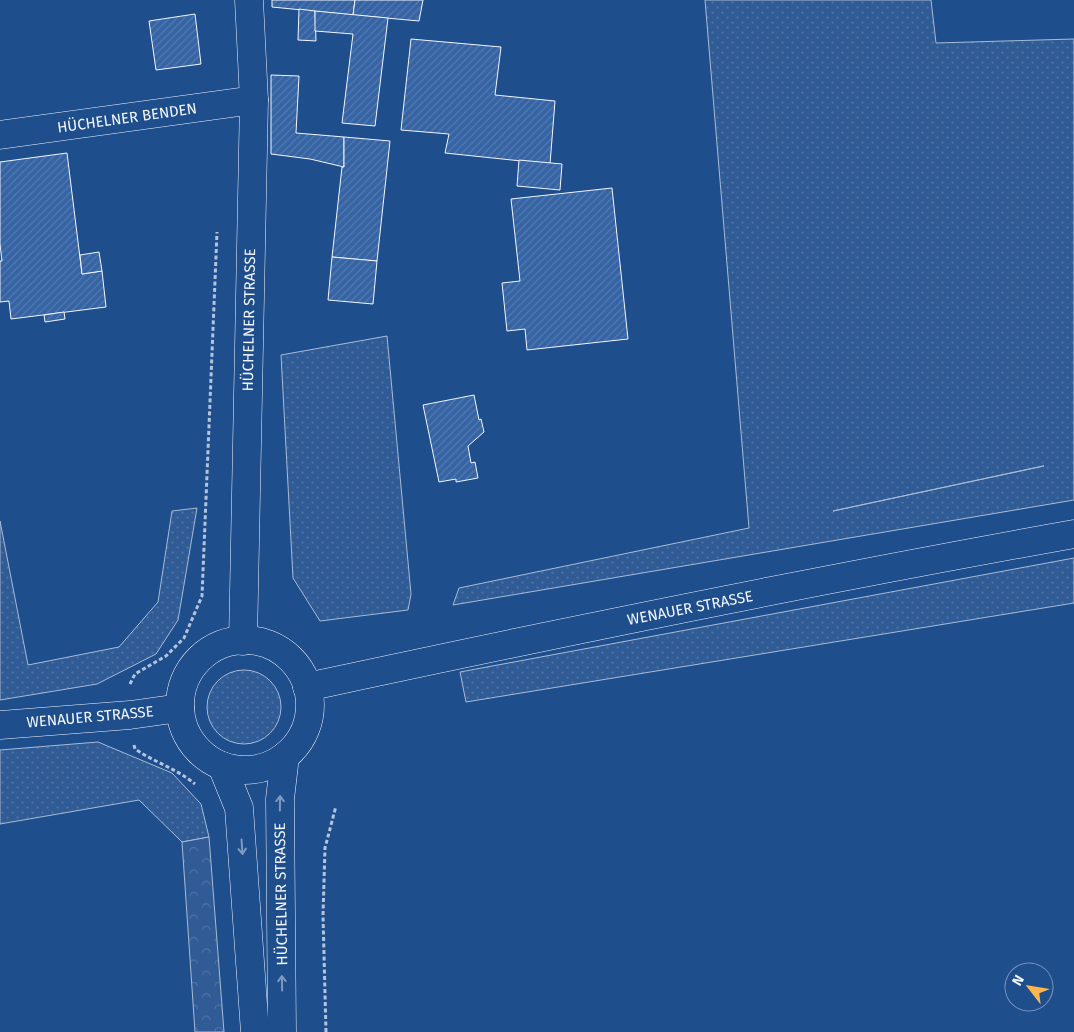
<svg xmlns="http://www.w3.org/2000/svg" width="1074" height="1032" viewBox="0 0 1074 1032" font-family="'Fira Sans',sans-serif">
<defs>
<pattern id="green-dots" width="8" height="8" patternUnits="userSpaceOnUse" patternTransform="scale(1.25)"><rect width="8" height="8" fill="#305b95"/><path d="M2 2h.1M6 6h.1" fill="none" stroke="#4e73a5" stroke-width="1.8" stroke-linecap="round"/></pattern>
<pattern id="forest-crowns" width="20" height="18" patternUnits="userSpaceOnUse" patternTransform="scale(1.25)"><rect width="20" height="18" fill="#305b95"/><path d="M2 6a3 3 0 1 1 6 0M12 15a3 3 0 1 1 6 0" fill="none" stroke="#4e73a5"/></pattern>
<pattern id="building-hatch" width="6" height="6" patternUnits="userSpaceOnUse" patternTransform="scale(1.25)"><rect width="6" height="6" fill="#3563a3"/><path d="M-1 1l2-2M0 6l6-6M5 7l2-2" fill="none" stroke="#537ab1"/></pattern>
</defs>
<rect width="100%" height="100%" fill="#1f4e8c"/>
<!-- green -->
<g fill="url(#green-dots)" stroke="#a8bbd7" fill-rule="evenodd">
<path d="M705,0H931L936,43L1074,39V500L453,605L459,588L749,528ZM1044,466L833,511L1043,466Z"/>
<polygon points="387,336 411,594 408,610 320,621 293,578 281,355"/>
<polygon points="197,508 178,620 156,654 97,684 0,700 0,521 28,665 119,647 158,602 172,511"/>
<polygon points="1074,558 1074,603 466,702 460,672"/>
<circle cx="244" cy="707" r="37"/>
<polygon points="98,742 172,773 201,804 209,837 182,842 139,800 0,824 0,750"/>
</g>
<!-- forest -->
<polygon fill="url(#forest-crowns)" stroke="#a8bbd7" points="209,837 224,1032 195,1032 182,842"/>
<!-- building -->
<g fill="url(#building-hatch)" stroke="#f2f6ff">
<polygon points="272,0 355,0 353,15 272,7"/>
<polygon points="355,0 423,0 419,21 353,15"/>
<polygon points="299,9 315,11 316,41 298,40"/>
<polygon points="315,11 388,18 375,126 342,123 353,34 315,31"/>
<polygon points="195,14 201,64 156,70 149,21"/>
<polygon points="411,39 501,47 495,95 555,101 550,164 445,153 449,134 401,130"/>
<polygon points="271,75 299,76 296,133 344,137 344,167 310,159 271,154"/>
<polygon points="344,137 390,141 377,261 332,257 342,167 344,167"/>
<polygon points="67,153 82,274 102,271 106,307 11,319 9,301 0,302 0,261 2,261 0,244 0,162"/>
<polygon points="519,160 562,164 560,190 517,186"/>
<polygon points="612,188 628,339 527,350 525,329 507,331 502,283 520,281 511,199"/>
<polygon points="99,252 102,271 82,274 80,255"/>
<polygon points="332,257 377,261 373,304 328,300"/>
<polygon points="64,312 65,319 45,322 44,315"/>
<polygon points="474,395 479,420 481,419 484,432 468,446 471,463 475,462 478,478 456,482 456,479 439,482 423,405"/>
</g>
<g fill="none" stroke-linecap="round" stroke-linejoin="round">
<!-- minor casing -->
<g stroke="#f2f6ff" stroke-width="29">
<g id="minor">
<polyline points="0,135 254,100"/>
<circle cx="245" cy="705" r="65"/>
<polyline points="243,641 254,100 249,0"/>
<path d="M307,687C562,632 817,580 1074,534"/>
<polyline points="0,725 130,715 180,708"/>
<polyline points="222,766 239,808 255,1032"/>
<polyline points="282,1032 280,799 285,756"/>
</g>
</g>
<!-- path -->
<g stroke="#b3c4dc" stroke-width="3" stroke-dasharray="4 2.5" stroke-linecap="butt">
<polyline points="130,684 135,674 166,656 184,638 202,596 217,232"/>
<path d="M134,745L135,749C154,762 177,769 195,784"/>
<polyline points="326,1032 323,915 325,848 336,806"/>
</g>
<!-- minor -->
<use href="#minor" stroke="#1f4e8c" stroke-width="28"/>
</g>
<!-- one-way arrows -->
<defs><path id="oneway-shaft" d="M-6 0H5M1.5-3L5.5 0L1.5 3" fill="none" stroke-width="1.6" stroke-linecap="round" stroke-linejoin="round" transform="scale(1.25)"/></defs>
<g stroke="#7e9ac0">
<use href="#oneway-shaft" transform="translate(280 803) rotate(-89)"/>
<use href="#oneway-shaft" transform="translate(242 847) rotate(86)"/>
<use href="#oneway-shaft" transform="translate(282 983) rotate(-91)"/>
</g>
<g text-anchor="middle" stroke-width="4" stroke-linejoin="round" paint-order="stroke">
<!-- street labels -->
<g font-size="15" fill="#f2f6ff" stroke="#1f4e8c">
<text transform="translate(127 118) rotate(-8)" y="5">HÜCHELNER BENDEN</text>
<text transform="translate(249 320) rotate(-89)" y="5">HÜCHELNER STRASSE</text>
<text transform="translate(690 608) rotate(-11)" y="5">WENAUER STRASSE</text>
<text transform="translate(90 717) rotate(-5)" y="5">WENAUER STRASSE</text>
<text transform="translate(281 894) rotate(-91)" y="5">HÜCHELNER STRASSE</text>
</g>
</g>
<!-- north arrow -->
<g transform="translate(1029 987) rotate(301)"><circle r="24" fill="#1f4e8c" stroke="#7391ba"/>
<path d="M0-4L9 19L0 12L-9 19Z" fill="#ffb74d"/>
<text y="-8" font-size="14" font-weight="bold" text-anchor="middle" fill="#f2f6ff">N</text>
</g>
</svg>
